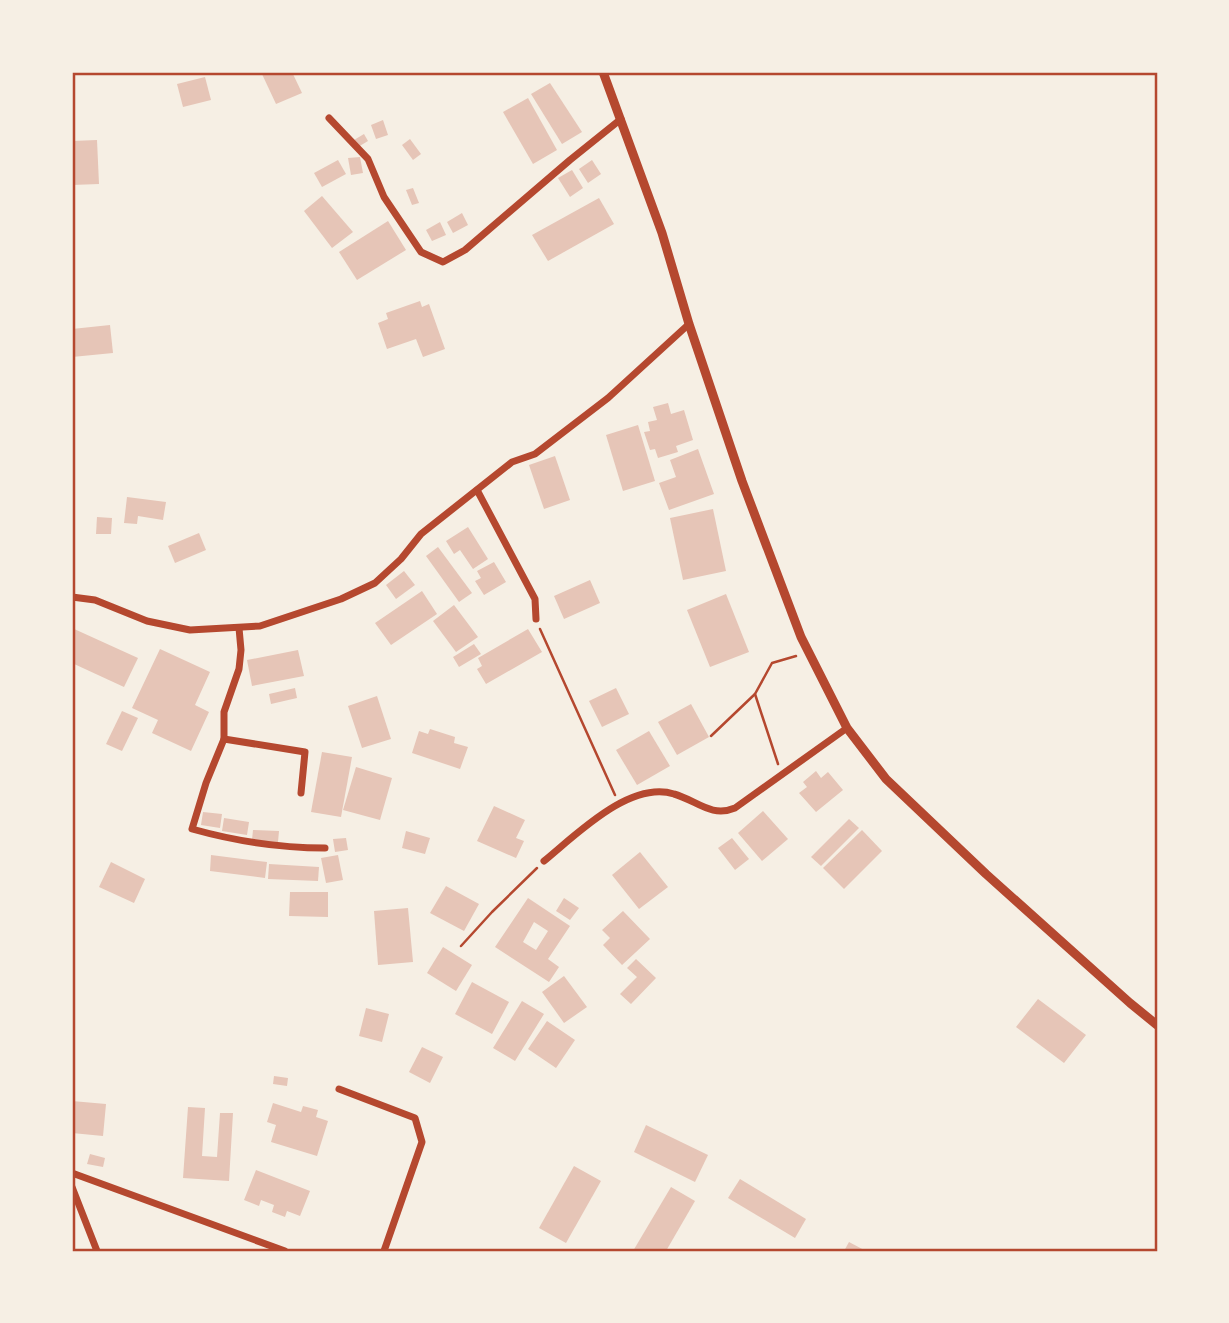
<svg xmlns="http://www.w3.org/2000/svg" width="1229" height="1323" viewBox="0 0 1229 1323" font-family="Barlow,sans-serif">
<rect width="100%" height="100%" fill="#f6efe4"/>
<!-- building -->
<g fill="#e6c5b7" fill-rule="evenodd">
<polygon points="261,72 292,72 302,93 276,104"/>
<polygon points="205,77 211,100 183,107 177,84"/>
<polygon points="550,83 582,132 562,144 531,94"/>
<polygon points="528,98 557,150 533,164 503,112"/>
<polygon points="383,120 388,135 376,139 371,125"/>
<polygon points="364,134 368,141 358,147 354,140"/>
<polygon points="410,139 421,154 413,160 402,145"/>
<polygon points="97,140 99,184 72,185 72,141"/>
<polygon points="360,157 363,173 351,175 348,158"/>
<polygon points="338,160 346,174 322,187 314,173"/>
<polygon points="592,160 601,174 588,183 579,169"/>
<polygon points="572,170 583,188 570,197 558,178"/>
<polygon points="413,188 419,203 412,205 406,190"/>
<polygon points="322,196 353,232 332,248 304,211"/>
<polygon points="599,198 614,224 548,261 532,235"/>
<polygon points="462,213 468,225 453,233 447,222"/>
<polygon points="388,221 406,250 357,280 339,252"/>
<polygon points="440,222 446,235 432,241 426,230"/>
<polygon points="420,301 422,307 429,304 445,349 423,357 416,339 387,349 378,323 388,319 386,313"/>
<polygon points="110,325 113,353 72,357 72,329"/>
<polygon points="668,403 671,414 684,410 693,440 676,446 678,452 658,458 655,449 650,450 644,432 650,431 648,422 657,420 653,407"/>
<polygon points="638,425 655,481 623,491 606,435"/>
<polygon points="698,449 714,494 669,510 659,483 676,477 670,460"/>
<polygon points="555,456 570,500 544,509 529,465"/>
<polygon points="127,497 166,502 163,520 138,516 137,524 124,523"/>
<polygon points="713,509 726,571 683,580 670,518"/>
<polygon points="97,517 112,518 111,534 96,534"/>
<polygon points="468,527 488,559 473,569 460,550 454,554 446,541"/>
<polygon points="199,533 206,550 175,563 168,546"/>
<polygon points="438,547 472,593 459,602 426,556"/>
<polygon points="494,562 506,582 484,595 475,581 481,578 477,571"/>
<polygon points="404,571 415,585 396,599 386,585"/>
<polygon points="590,580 600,603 564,619 554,596"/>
<polygon points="422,591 437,614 391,645 375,623"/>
<polygon points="726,594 749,652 710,667 687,610"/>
<polygon points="454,605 478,637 456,652 433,621"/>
<polygon points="72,628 138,658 124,687 72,663"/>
<polygon points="528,629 542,652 486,684 477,669 482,666 478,658"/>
<polygon points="474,644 481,654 459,667 453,657"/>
<polygon points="160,649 210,672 195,705 209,712 191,751 152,733 158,720 132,708"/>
<polygon points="298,650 304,676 252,686 247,660"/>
<polygon points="295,688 297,698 271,704 269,694"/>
<polygon points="616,688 629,714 602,727 589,701"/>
<polygon points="377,696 391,739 362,748 348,706"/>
<polygon points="691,704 709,737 677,755 658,722"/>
<polygon points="122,711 138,718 122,751 106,744"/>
<polygon points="430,729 455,737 454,743 468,747 460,769 412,753 419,731 428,734"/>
<polygon points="649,731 670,766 637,785 616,750"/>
<polygon points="322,752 352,757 341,817 311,812"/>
<polygon points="356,767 392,778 380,820 343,810"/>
<polygon points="816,771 821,778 828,772 843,790 816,812 799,793 807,787 803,782"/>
<polygon points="494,806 525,820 516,838 524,841 516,858 477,841"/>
<polygon points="763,811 788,839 762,861 738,833"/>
<polygon points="203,812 222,814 220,828 201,825"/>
<polygon points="224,818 249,822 247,835 222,831"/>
<polygon points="849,819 859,828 821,866 811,857"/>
<polygon points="253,830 279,831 278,842 252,840"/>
<polygon points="862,830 882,851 844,889 823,868"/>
<polygon points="406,831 430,838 425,854 402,848"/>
<polygon points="346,838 348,850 335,852 333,839"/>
<polygon points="732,838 749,859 735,870 718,848"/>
<polygon points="640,852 668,887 639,909 612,875"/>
<polygon points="211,855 267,862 265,878 210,871"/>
<polygon points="338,855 343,880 326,883 321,858"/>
<polygon points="111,862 145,879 134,903 99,887"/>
<polygon points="269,864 319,867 318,881 268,879"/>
<polygon points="446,886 479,904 464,931 430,913"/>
<polygon points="290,892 328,892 328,917 289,916"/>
<path d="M528,898L570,926L548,959L559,967L549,982L495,947ZM534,922L548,931L536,950L523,942Z"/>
<polygon points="564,898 579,908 570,920 556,911"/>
<polygon points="408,908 413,962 378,965 374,911"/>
<polygon points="623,911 650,939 622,965 603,945 610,938 602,930"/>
<polygon points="443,947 472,965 456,991 427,973"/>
<polygon points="636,959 656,978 631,1004 620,994 637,977 627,968"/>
<polygon points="564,976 587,1007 564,1023 542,992"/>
<polygon points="472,982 509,1002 492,1034 455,1014"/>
<polygon points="1038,999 1086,1035 1064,1063 1016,1027"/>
<polygon points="522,1001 544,1014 515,1061 493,1048"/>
<polygon points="366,1008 389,1014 382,1042 359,1036"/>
<polygon points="547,1021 575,1040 556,1068 528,1049"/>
<polygon points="422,1047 443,1057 430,1083 409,1072"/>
<polygon points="274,1076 288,1078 287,1086 273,1084"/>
<polygon points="72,1101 106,1104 103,1136 72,1133"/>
<polygon points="273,1103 301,1112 303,1106 318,1110 316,1117 328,1121 317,1156 271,1142 276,1125 267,1122"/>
<polygon points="188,1107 205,1108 202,1156 217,1157 220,1113 233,1113 229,1181 183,1178"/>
<polygon points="646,1125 708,1155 695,1182 634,1152"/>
<polygon points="90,1154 105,1158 103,1167 87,1164"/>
<polygon points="574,1166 601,1181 566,1243 539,1228"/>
<polygon points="256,1170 310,1191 300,1216 287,1211 285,1217 272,1212 274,1205 261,1200 259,1206 244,1200"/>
<polygon points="740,1179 806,1219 795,1238 728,1198"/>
<polygon points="671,1187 695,1201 666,1251 633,1251"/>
<polygon points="849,1242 866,1251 844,1251"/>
</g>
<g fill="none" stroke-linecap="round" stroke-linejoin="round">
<!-- path -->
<g stroke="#b5482f" stroke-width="2.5">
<polyline points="540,629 615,795"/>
<polyline points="755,694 778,764"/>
<polyline points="711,736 755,694 772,663 796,656"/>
<polyline points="461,946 492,912 537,868"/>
</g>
<!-- minor -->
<g stroke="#b5482f" stroke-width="7">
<polyline points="329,118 368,159 384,197 421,252 443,262 465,250 570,160 621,119"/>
<polyline points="477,490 535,599 536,619"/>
<polyline points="72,597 95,600 147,621 190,630 260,626 341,599 375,583 401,559 421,534 512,462 535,454 608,398 689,324"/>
<polyline points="239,628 241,650 239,669 224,712 224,739 305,752 301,793"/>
<path d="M224,739L206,783L192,829C235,841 280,848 325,848"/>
<path d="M544,861C576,835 630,780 674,794C696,800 711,818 735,808L847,728"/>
<polyline points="339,1089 415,1118 422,1142 384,1251"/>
<polyline points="72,1173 285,1251"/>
<polyline points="72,1187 97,1251"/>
</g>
<!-- tertiary -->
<polyline stroke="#b5482f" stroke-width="9" points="603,72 662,233 689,324 742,481 801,637 847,728 886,779 986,874 1130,1003 1157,1025"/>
</g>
<!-- border -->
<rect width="1229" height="1323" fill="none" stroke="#f6efe4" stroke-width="147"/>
<rect x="74" y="74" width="1082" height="1176" fill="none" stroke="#b5482f" stroke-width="2.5"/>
</svg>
